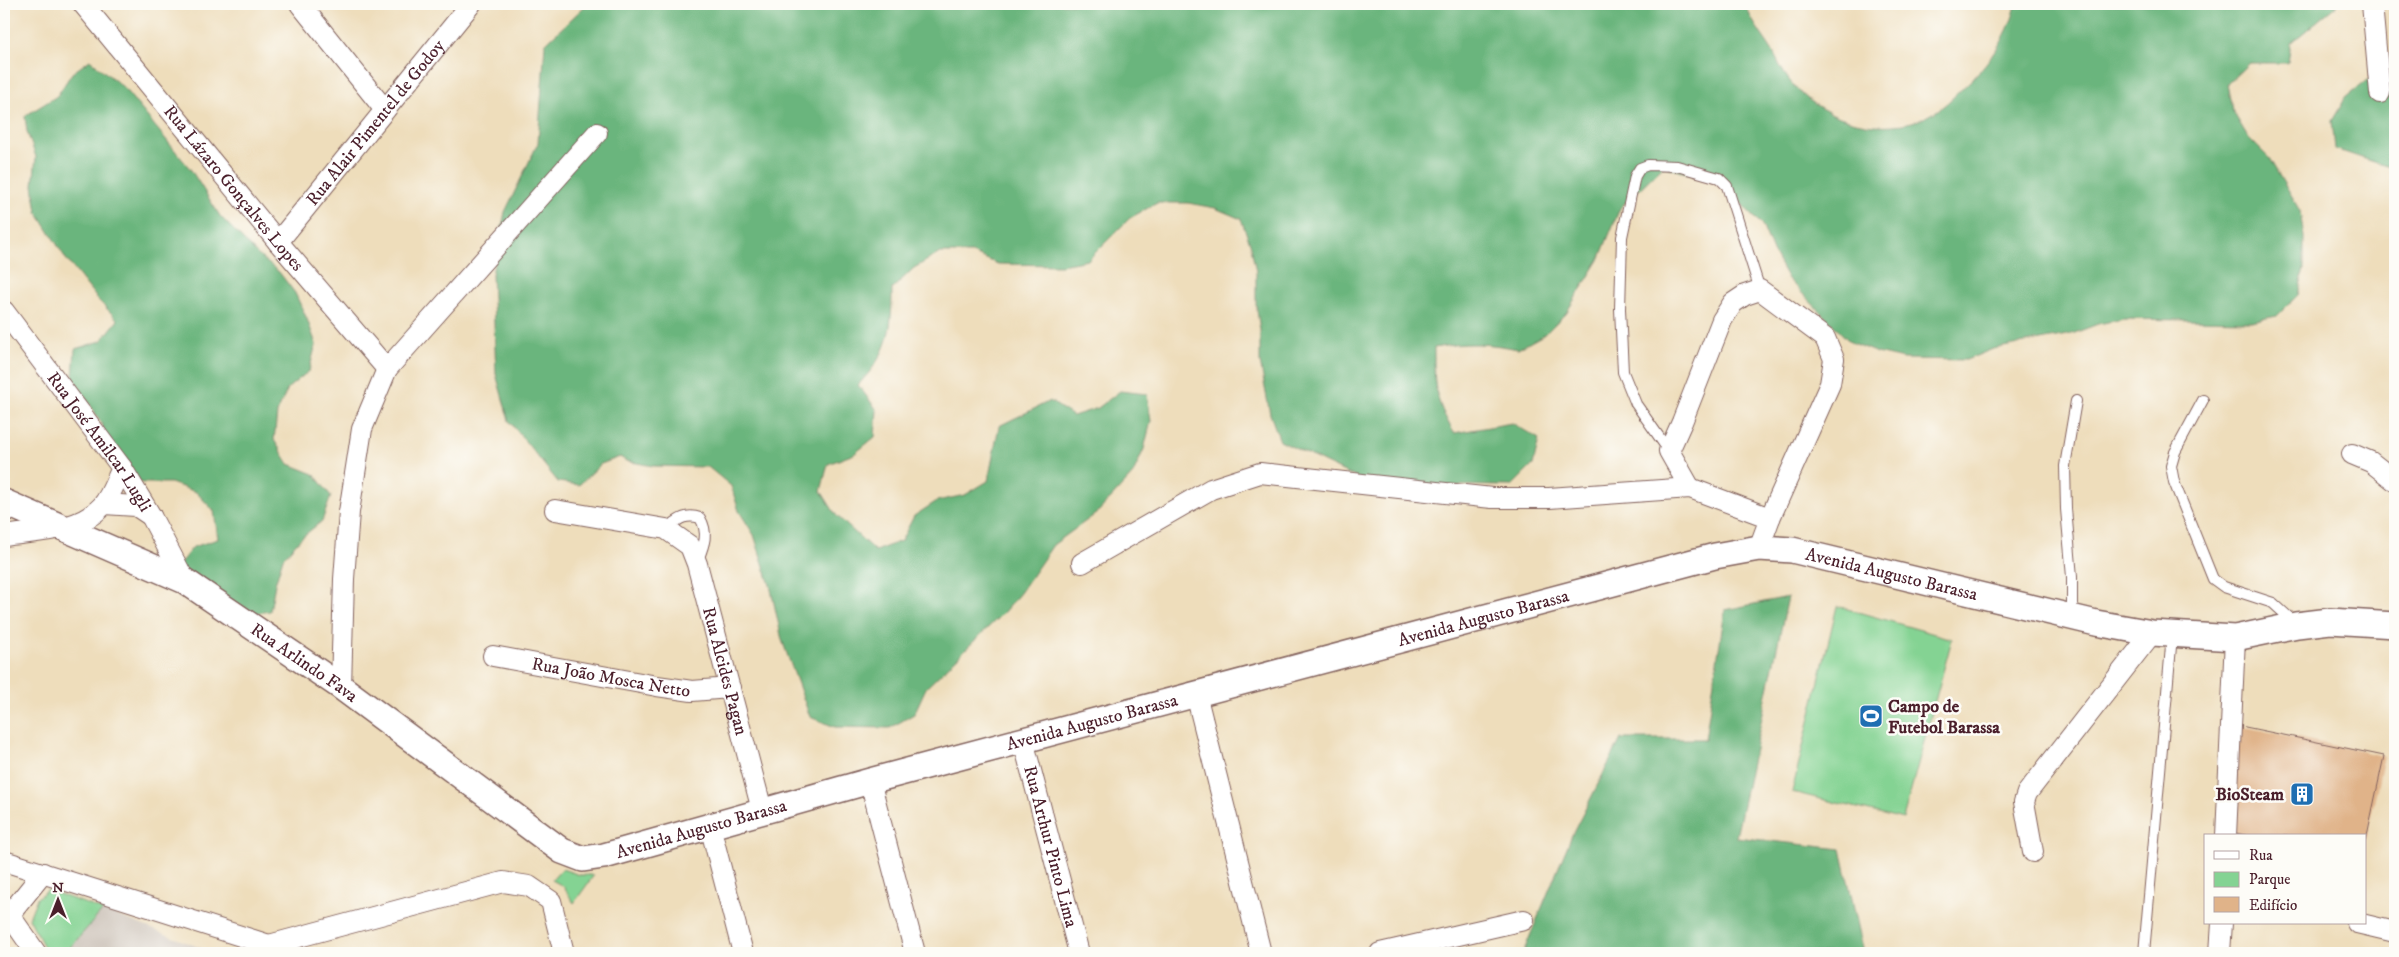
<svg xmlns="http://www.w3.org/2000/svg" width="2399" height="957" viewBox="0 0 2399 957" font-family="'IM FELL DW Pica',serif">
<rect width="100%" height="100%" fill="#fdfcf7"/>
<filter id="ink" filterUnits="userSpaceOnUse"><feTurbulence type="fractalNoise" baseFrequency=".02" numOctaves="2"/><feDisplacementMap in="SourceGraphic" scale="10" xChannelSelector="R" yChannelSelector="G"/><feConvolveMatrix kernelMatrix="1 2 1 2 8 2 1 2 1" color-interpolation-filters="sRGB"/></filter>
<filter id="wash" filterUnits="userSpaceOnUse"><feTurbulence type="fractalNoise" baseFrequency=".0096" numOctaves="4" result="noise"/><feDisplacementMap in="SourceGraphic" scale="20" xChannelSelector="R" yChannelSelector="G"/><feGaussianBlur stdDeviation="1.12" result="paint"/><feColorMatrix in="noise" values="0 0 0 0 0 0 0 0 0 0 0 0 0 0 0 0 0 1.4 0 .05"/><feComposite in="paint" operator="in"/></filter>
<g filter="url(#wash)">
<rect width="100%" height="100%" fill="#edb"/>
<!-- industrial -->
<polygon fill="#ccc2b9" points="103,910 214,953 65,953"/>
<!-- green -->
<g fill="#84d393" stroke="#67795f">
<polygon points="1837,606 1952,639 1903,819 1792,792"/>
<polygon points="562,869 580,875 594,875 574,903 563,886 552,880"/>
<polygon points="48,890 103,910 65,953 47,953 29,918 37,898"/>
</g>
<!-- forest -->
<g fill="#6bb57d" stroke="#5a6a54">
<path d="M587,4H1746C1749,19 1764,37 1772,50C1777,60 1782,71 1789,80C1818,118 1874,135 1919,120C1940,113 1955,95 1970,81C1990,61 2011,32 2016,4H2338L2291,43L2288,63H2249L2227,84L2232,110L2248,137L2269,158L2300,211L2304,237V269L2298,295L2277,316L2251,321L2124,319L2098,324L2072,334L1993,349L1966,360L1903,359L1877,353L1850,342L1788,279L1773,252L1762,225L1721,183L1663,166L1620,208L1599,260L1566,313L1545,334L1518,349C1489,343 1464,342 1434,348C1434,387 1434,398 1454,433L1512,423L1539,439L1533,465L1512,486L1417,485L1359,479L1280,441L1270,414L1260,362V330L1256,304V272L1251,246L1241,219L1215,208L1188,203H1157L1130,218L1088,260L1061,265L998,264L972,253H940L914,268L892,289C892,331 889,353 858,385L877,410L875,437L854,454L828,464L821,491L836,515L875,551L901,541L914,516L937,501L965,495L988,481L999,426L1050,401L1073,416L1098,408L1120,391L1147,394L1151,421L1144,449L1133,474L1097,513L1053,545L1020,593L1003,613L926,688L914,714L890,728L835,727L810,717L782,640L770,585L754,535L739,511L731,486L708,467L653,466L626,461L620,457L601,464L579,485L558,482L509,421L496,374L492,274L505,212L538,143L545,44Z"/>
<polygon points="90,60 123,87 191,170 220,216 258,255 279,272 295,293 307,319 316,344 309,371 288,388 277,413 274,440 289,464 314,474 331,496 322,521 301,538 283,558 275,584 270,611 243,615 176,568 193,547 218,539 214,511 196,492 171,483 143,483 116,476 102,424 73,377 75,349 101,341 118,320 99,301 66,259 37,212 33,185 36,157 27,132 25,116 57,96 72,73"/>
<polygon points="2367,80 2395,80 2395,169 2335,149 2332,121 2346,97"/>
<polygon points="1788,597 1736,837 1841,849 1864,953 1523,953 1572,835 1621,739 1705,739 1725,610"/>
</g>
<g id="blocks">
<!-- building -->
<polygon fill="#e0b389" points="2231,724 2384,756 2366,840 2365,836 2249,836 2227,831"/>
</g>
</g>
<g filter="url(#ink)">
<use href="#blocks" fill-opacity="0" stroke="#83625d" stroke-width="1"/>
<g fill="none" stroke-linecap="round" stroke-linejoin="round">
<!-- service casing -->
<g stroke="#83625d" stroke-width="12">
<g id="service">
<polyline points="2203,400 2175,452 2171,466 2174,482 2213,579 2224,587 2273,603 2295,623"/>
<polyline points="1669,451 1636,404 1623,372 1620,309 1622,237 1635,176 1640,168 1648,165 1677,166 1719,178 1727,186 1760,290"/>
<path d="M666,529C678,520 685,513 700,518C709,533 704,545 698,560"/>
<polyline points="2072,616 2072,577 2066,509 2065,466 2076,401"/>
<polyline points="2144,953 2172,635"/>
</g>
</g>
<!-- minor casing -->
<g stroke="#83625d" stroke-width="22">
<g id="minor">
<path id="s1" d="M83,4L278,242L387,369"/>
<polyline points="300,4 385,110"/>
<polyline points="2372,4 2380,93"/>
<path id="s2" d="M278,242L471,4"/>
<path id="s3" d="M4,311L122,468L151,516L185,581"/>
<polyline points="2352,454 2371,462 2395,481"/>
<polyline points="1690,488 1669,451 1682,422 1722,320 1733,303 1745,295 1760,290 1825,338 1834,359 1830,384 1770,518"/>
<polyline points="104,504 136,506 151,516"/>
<path id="s4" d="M555,510L666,529L690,546L697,564L762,810"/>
<path d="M4,536C36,531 79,532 102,506C111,496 116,480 122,468"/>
<polyline points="1082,563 1211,489 1260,473 1492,498 1549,498 1690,488 1770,518 1759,548"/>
<path id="s5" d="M493,656L657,686L692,691L730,688"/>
<polyline points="341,687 344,579 349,512 362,429 387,369 597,133"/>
<polyline points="1196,694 1261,953"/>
<path id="s6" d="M1023,740L1079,953"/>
<polyline points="870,781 915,953"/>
<polyline points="710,826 743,953"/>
<polyline points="2226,836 2235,638"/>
<polyline points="2033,852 2024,802 2027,793 2152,633"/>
<polyline points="4,861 269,945"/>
<polyline points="4,907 36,953"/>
<polyline points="10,914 43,873"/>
<polyline points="2357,923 2395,932"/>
<polyline points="269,945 503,882 529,886 551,901 564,953"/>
<polyline points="1380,953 1524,920"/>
<polyline points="2220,953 2222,923"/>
</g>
</g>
<!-- tertiary casing -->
<g stroke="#83625d" stroke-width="28">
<g id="tertiary">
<path id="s7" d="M4,502L185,581L341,687L562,851L583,859L604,856L870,781L1715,556L1759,548L1792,550L2096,623L2152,633L2235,638L2297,625L2330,621L2395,625"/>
</g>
</g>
<!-- service -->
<use href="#service" stroke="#fff" stroke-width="10"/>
<!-- minor -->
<use href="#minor" stroke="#fff" stroke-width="20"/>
<!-- tertiary -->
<use href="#tertiary" stroke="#fff" stroke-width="25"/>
</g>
</g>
<!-- icons -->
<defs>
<g id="stadium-square" transform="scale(1.25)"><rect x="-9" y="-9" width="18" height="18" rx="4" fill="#1f6fb2" stroke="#fdfcf7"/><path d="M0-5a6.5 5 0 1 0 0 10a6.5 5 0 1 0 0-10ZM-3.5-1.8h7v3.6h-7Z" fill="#fff"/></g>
<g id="building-square" transform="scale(1.25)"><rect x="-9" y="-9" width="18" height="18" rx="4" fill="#1f6fb2" stroke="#fdfcf7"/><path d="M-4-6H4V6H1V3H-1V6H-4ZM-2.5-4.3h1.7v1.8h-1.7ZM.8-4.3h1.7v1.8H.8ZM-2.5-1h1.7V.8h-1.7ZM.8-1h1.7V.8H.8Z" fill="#fff"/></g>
</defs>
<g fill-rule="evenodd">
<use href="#stadium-square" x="1871" y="716"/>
<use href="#building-square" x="2302" y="794"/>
</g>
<g text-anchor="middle" stroke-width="5" stroke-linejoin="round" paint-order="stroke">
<!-- street labels -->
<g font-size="18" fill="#4a1f2b" stroke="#fdfcf7">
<text dy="6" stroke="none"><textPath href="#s2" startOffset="154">Rua Alair Pimentel de Godoy</textPath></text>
<text dy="6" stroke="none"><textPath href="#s1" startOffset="238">Rua Lázaro Gonçalves Lopes</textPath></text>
<text dy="6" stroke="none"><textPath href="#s3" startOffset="162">Rua José Amilcar Lugli</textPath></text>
<text dy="6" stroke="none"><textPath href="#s7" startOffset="2036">Avenida Augusto Barassa</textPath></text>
<text dy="6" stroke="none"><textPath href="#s7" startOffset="1616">Avenida Augusto Barassa</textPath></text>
<text dy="6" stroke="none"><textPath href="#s7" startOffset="342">Rua Arlindo Fava</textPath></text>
<text dy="6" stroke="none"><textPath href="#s4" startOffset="272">Rua Alcides Pagan</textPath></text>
<text dy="6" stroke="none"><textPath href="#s5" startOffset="120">Rua João Mosca Netto</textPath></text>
<text dy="6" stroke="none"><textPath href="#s7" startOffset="1211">Avenida Augusto Barassa</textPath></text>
<text dy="6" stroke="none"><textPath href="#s7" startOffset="806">Avenida Augusto Barassa</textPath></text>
<text dy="6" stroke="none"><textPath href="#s6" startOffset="110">Rua Arthur Pinto Lima</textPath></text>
</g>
<!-- poi labels -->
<g font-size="18" font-weight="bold" fill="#4a1f2b" stroke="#fdfcf7" text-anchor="start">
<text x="1888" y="712">Campo de<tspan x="1888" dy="21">Futebol Barassa</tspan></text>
<text x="2284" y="800" text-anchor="end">BioSteam</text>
</g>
</g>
<!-- margin -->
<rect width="2399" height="957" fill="none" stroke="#fdfcf7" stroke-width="20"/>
<!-- legend -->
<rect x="2204" y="834" width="162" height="90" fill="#fdfcf7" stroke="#b5a4a5"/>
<rect x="2214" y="851" width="25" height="8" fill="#ffffff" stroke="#b5a4a5"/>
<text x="2249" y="860" font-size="15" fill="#4a1f2b">Rua</text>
<rect x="2214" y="872" width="25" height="15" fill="#84d393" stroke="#b5a4a5"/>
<text x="2249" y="884" font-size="15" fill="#4a1f2b">Parque</text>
<rect x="2214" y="897" width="25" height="15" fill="#e0b389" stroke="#b5a4a5"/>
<text x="2249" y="910" font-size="15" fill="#4a1f2b">Edifício</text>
<!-- north arrow -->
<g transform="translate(58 900)" stroke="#fdfcf7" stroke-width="4" paint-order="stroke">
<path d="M0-4L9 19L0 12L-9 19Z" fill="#4a1f2b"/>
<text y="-8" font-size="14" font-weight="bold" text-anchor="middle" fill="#4a1f2b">N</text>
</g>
</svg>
